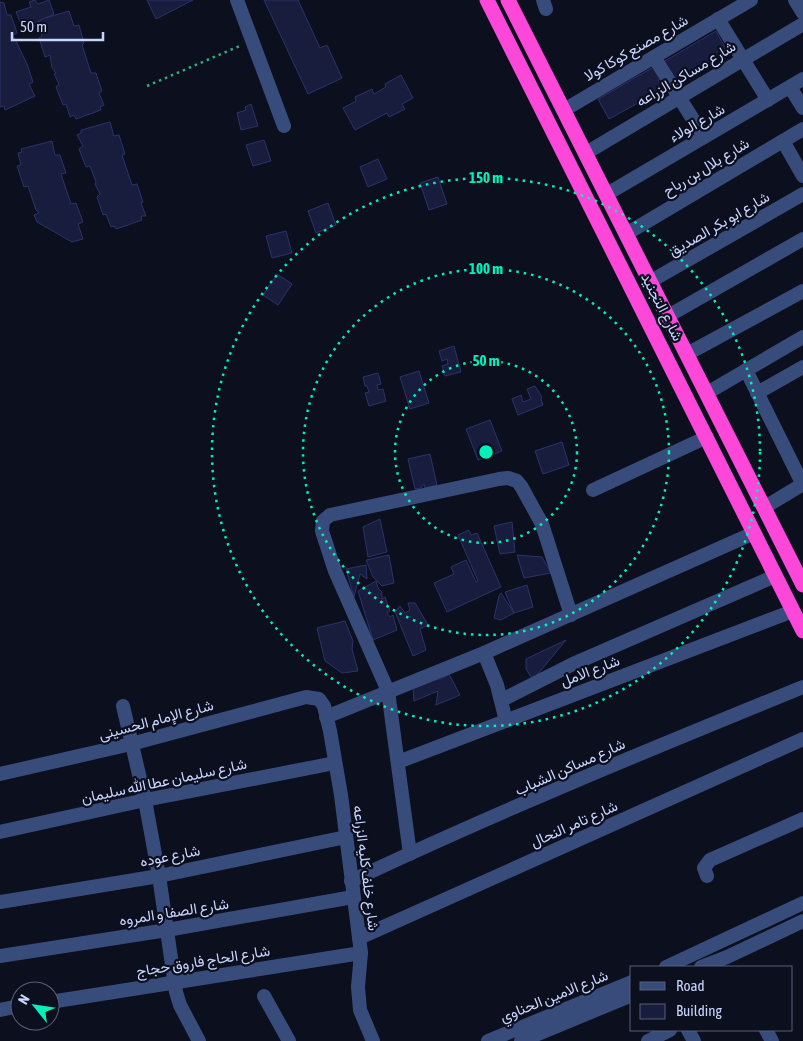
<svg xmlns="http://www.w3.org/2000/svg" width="803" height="1041" viewBox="0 0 803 1041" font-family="'Asap Condensed',Vazirmatn,sans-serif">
<rect width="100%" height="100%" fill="#0c0f1e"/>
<!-- building -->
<g fill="#181d3e" stroke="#2b336a">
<polygon points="35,0 38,4 49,0 54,14 23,29 16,12 31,7 29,2"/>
<polygon points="147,0 193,0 156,19"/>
<polygon points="264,0 298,0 320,48 327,45 342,78 308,94"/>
<polygon points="0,2 4,3 7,15 11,15 17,33 13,35 27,64 33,82 29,84 35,96 5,110 4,106 0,107"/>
<polygon points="69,11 74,26 79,25 84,43 82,45 91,73 96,73 102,91 99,93 104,105 100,107 101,110 76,119 74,115 70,117 66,104 63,105 56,87 59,84 54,74 56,73 52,68 50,55 45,57 39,38 42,36 37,24 42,19"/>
<polygon points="716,31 727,51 675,81 663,62"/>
<polygon points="657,65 664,77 658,80 663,89 609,119 598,99"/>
<polygon points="401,75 413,98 402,104 405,109 389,117 387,113 355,130 343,108 356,101 355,97 372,89 374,94 386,87 385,84"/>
<polygon points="251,104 258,126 241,130 237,113 246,110 245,107"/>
<polygon points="110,122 114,136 119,135 125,154 122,155 132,185 137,184 143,202 141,203 146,216 141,216 142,220 116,229 114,226 111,227 106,214 103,215 97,197 100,194 95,184 96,182 90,166 86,167 79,149 83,146 77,135 81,133 81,130"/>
<polygon points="264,140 271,161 253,166 246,145"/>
<polygon points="52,141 55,155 60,155 66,173 61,174 71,204 76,203 83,222 78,224 83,239 72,242 37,222 34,215 39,213 36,210 28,186 24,187 17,166 21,165 18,153 22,152 21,149"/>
<polygon points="378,159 387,179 368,187 360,167"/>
<polygon points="438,177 447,204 429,210 420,183"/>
<polygon points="328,203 336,225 316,233 308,211"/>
<polygon points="286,231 292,253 272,258 266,236"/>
<polygon points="277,274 292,284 278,305 263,295"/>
<polygon points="454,346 461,372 445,376 442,366 448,364 447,359 442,361 439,351"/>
<polygon points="419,371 429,403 410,409 400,377"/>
<polygon points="378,373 381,384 377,385 378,390 383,389 386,401 369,406 365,393 369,392 367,386 365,386 363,377"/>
<polygon points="535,386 542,397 541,399 543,405 518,415 512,399 521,395 523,402 531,399 527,389"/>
<polygon points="490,420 502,451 478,460 466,429"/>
<polygon points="562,442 569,465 543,474 535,451"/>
<polygon points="430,454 437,485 425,488 424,484 421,488 415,489 408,459"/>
<polygon points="380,519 387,552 368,557 363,527"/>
<polygon points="512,522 515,552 500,554 494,526"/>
<polygon points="469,530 471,535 477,533 501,587 447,612 434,583 454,574 451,567 466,560 476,582 478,581 458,535"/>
<polygon points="389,555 394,583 382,586 373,577 366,560"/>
<polygon points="517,555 542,557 551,573 524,578"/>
<polygon points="366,565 367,579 360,574 354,597 346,569"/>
<polygon points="376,581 378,588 382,592 382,599 385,597 390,611 387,613 390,617 393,615 397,630 373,640 358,591"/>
<polygon points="527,585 533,607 514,613 505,592"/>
<polygon points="501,593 514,613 501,620 494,618 499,596"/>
<polygon points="408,603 415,603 428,625 420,629 426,650 413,656 395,612 400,606 405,613 410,610"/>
<polygon points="345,621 353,641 352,649 358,671 342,673 325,661 317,628"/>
<polygon points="566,640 533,680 526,669 526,659"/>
<polygon points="449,674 460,695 436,705 438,691 414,701 413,688 433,679 441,679"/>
</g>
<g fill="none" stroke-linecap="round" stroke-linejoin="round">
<!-- path -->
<polyline stroke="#2fad7c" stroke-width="2.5" stroke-dasharray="2.5 4" stroke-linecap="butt" points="147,86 242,45"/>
<!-- minor -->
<g stroke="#384c7c" stroke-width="14">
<polyline points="237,0 284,126"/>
<polyline points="543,0 546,9"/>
<polyline points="795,0 803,13"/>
<polyline points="718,19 768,100"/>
<polyline points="654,57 704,137"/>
<polyline points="790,87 803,108"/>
<polyline points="564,110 751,0"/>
<polyline points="783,141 803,176"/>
<polyline points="586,153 803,24"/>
<polyline points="607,194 803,79"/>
<polyline points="626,234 803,129"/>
<polyline points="651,281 803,194"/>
<polyline points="668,316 803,239"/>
<polyline points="687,354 803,291"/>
<polyline points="746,370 803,485"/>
<polyline points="707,393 803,337"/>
<polyline points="757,393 803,367"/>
<polyline points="593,490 707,437"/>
<polyline points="765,507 803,484"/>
<polyline points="484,653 497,685 506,721"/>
<polyline points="502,700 573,664 775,576"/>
<polyline points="123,706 145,800 159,876 176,992 180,1005 199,1041"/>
<polyline points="326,717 484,653 754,533"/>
<polyline points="398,762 793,611"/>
<polyline points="0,774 131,744 306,697 319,699 324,706 330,731 341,795 361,953 358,987 360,1010 373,1041"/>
<polyline points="0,832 145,800 335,763"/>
<polyline points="410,854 388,691 335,571 322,531 323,521 330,515 499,479 508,478 517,481 521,486 542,524 571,615"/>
<polyline points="707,876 704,868 710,860 803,819"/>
<path d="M351,881C499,811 651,749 803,687"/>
<polyline points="0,902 159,876 346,837"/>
<polyline points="359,938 803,739"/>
<polyline points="0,956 167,930 353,897"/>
<polyline points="666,967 803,903"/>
<polyline points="701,967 727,957 803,921"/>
<polyline points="264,996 289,1041"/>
<polyline points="50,1002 361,953"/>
<polyline points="0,1010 20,1006"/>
<polyline points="688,1030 694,1041"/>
<polyline points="766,1030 772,1041"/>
<polyline points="488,1041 632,982"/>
<polyline points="521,1041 632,995"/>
<polyline points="648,1041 670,1030"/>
</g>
<!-- highway -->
<g stroke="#fc47d9" stroke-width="15">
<polyline points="487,0 803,631"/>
<polyline points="508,0 803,585"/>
</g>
</g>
<!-- distance rings -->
<g fill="none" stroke="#03f0ba" stroke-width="2.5" stroke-dasharray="2.5 5">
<circle cx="486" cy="452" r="91"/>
<circle cx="486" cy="452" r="183"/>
<circle cx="486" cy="452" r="274"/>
</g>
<g text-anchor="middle" stroke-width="4.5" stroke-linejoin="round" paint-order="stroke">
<!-- street labels -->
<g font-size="15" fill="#cad5fe" stroke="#0c0f1e">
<text transform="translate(636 48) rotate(-30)" y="5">شارع مصنع كوكا كولا</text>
<text transform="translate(686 74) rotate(-31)" y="5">شارع مساكن الزراعه</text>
<text transform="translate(697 123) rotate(-30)" y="5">شارع الولاء</text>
<text transform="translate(706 167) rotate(-31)" y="5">شارع بلال بن رباح</text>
<text transform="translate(719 224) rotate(-30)" y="5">شارع ابو بكر الصديق</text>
<text transform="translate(662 307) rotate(63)" y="5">شارع التجنيد</text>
<text transform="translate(590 671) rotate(-21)" y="5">شارع الامل</text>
<text transform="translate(156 720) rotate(-15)" y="5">شارع الإمام الحسينى</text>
<text transform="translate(570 767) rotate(-24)" y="5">شارع مساكن الشباب</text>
<text transform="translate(164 781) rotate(-12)" y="5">شارع سليمان عطا الله سليمان</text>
<text transform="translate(574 824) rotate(-24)" y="5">شارع تامر النحال</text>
<text transform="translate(170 856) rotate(-11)" y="5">شارع عوده</text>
<text transform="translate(366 868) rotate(83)" y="5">شارع خلف كليه الزراعه</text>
<text transform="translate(174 912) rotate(-9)" y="5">شارع الصفا و المروه</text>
<text transform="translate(203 961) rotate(-9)" y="5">شارع الحاج فاروق حجاج</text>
<text transform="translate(554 996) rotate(-22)" y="5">شارع الامين الحناوي</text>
</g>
</g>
<circle cx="486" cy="452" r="8" fill="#03f0ba" stroke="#0c0f1e" stroke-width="2.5"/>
<g font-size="15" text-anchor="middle" font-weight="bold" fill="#03f0ba" stroke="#0c0f1e" stroke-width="4.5" stroke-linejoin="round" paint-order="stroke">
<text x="486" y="183">150 m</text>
<text x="486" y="274">100 m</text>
<text x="486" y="366">50 m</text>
</g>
<!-- legend -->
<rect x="630" y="966" width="162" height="65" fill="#0c0f1e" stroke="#585e78"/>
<rect x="640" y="982" width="25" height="8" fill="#384c7c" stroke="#585e78"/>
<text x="676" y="991" font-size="15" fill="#cad5fe">Road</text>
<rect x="640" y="1004" width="25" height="15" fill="#181d3e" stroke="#585e78"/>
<text x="676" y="1016" font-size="15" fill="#cad5fe">Building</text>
<!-- north arrow -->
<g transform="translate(35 1006) rotate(300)"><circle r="24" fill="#0c0f1e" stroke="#585e78"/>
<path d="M0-4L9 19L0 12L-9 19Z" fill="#03f0ba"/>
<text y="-8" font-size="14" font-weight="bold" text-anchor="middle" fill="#cad5fe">N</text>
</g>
<!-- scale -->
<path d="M12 32v8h91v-8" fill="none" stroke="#cad5fe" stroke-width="2.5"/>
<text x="20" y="32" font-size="15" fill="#cad5fe" stroke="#0c0f1e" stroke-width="4" paint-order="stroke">50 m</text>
</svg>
